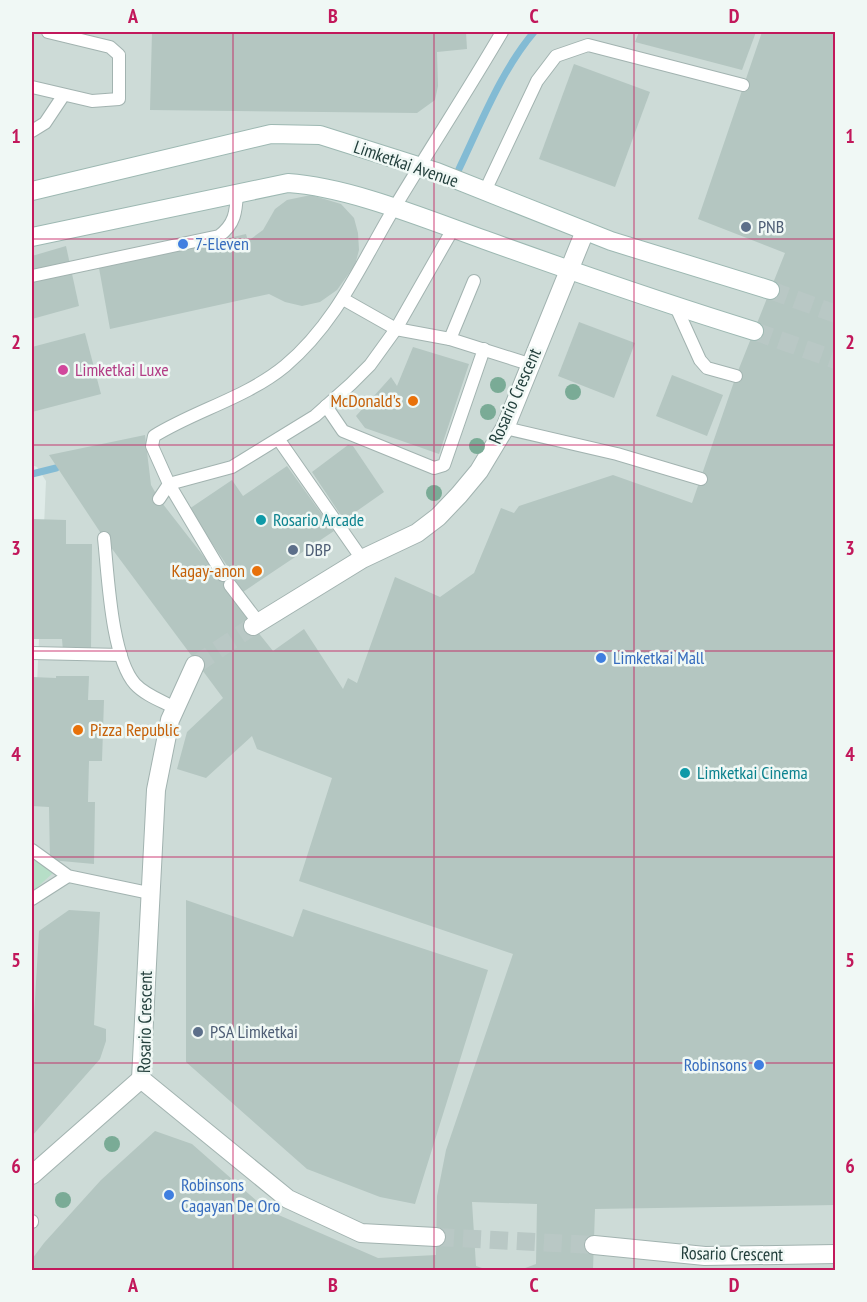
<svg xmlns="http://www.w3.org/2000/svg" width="867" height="1302" viewBox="0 0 867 1302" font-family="'PT Sans Narrow',sans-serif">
<rect width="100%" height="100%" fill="#dfebe8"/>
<!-- built -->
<polygon fill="#cddbd7" points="32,32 835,32 835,1270 32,1270 32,797 46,481 37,467 32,465"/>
<!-- green -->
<polygon fill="#b6dec7" points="32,855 53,873 32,892"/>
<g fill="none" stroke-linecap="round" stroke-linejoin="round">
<!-- stream -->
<g stroke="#83bbd4" stroke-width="7">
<path d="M459,169C481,123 501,71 534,32"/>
<polyline points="32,474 56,468"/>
</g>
</g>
<!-- building -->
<g fill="#b4c6c1">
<polygon points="152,32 466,32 467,49 437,52 438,86 435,100 417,113 150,110"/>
<polygon points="639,32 756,32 742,70 635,42"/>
<polygon points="762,32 836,32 836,1205 595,1209 593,1270 520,1270 536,1264 537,1204 472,1202 476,1266 488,1270 32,1270 32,1259 44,1243 101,1180 155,1131 192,1144 267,1210 378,1258 436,1255 437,1196 446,1150 513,954 299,881 332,778 257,749 252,736 206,778 177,769 187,732 223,698 104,538 49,455 145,435 151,485 159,499 219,576 225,572 232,582 226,588 253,626 273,651 304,629 343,689 348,678 357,683 395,577 440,597 474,573 501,508 514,513 519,506 613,475 692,503 736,376 785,253 698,219"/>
<polygon points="574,64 650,92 615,187 539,159"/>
<polygon points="311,195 341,204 354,218 358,233 359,250 355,265 337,290 320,302 302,306 285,302 269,294 110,329 99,268 246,234 248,241 263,230 275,209 287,200"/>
<polygon points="66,246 79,306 32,319 32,256"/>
<polygon points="579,322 635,343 614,398 558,376"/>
<polygon points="85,333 101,394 32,412 32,347"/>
<polygon points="413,347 469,364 439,454 365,428 356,416 391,377 397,386"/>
<polygon points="672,375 723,395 707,436 656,416"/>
<polygon points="348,445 353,446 384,492 344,520 312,472"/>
<polygon points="287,466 334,531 240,594 233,581 236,579 189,509 232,480 243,496"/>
<polygon points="32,519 66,520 66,544 92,544 91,650 63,651 62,639 32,639"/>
<polygon points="56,676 89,676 88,700 104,700 102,761 89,761 88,802 95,802 94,864 50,860 49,807 32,806 32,677 56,678"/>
<polygon points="186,900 293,937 303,909 488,970 415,1204 380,1197 307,1169 186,1062"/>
<polygon points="69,910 100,912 94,1025 106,1029 106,1041 100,1059 32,1136 32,1050 39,931"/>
</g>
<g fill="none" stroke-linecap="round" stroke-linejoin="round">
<!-- street-tunnel -->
<g stroke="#b9c8c5" stroke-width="18" stroke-dasharray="18 9" stroke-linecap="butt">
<polyline points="195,665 253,626"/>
<polyline points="436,1237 594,1245"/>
</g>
<!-- secondary-tunnel -->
<g stroke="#b9c8c5" stroke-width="18" stroke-dasharray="18 9" stroke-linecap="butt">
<polyline points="770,290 836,314"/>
<polyline points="754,331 836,360"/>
</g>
<!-- lane casing -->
<g stroke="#a2b3b0" stroke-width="14">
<g id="lane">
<polyline points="32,87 92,101 119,99 119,55 110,47 48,32"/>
<polyline points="32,131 45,123 63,96"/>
<polyline points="485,191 537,81 556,56 588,45 743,85"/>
<path d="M453,229L396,329L370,365L351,384L315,416L232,467L169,484L152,446L154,436C196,410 246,398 285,366C336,323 360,266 393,210C429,150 467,92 502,32"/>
<path d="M32,276L219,236C235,224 236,212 237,193"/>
<polyline points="343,299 396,329 450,339 529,364"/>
<polyline points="676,307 700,360 707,368 736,376"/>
<polyline points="450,339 474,281"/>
<polyline points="326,406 343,431 434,468 444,465 484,349"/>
<polyline points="505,428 617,454 701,479"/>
<polyline points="279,440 362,559"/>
<polyline points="159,499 169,484 223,575"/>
<path d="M104,538C108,574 111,657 135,684C145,695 162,701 175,708"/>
<polyline points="230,585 259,623"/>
<polyline points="32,653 121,655"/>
<polyline points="32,850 68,876 149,893"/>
<polyline points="32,899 68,876"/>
<polyline points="32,1221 32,1222"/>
</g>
</g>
<!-- street casing -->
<g stroke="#a2b3b0" stroke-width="20">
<g id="street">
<polyline points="253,626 362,559 417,533 438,517 459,495 479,471 505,428 585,231"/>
<polyline points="195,665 170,720 156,790 141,1079 288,1199 361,1233 436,1237"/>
<polyline points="32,1175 141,1079"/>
<polyline points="594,1245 705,1256 836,1254"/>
</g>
</g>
<!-- secondary casing -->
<g stroke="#9db8b2" stroke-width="20">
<g id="secondary">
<polyline points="32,191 271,134 320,135 437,172 611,241 770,290"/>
<path d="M32,237L288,183C349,187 426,219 485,240C574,272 663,303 754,331"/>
</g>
</g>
<!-- lane -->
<use href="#lane" stroke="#fff" stroke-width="12"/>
<!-- street -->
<use href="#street" stroke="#fff" stroke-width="18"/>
<!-- secondary -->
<use href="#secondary" stroke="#fff" stroke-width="18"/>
</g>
<!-- trees -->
<g fill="#7aab96">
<circle cx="498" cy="385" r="8"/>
<circle cx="573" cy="392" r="8"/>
<circle cx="488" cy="412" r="8"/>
<circle cx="477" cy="446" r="8"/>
<circle cx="434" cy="493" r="8"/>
<circle cx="112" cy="1144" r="8"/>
<circle cx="63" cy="1200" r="8"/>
</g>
<!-- grid -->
<path fill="none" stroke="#c2185b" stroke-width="1.5" stroke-opacity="0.55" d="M233,32V1270M434,32V1270M634,32V1270M32,239H836M32,445H836M32,651H836M32,857H836M32,1063H836"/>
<!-- markers -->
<g fill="#5c6f8a" stroke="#f0f8f5" stroke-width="2">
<circle cx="746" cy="227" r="6"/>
<circle cx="293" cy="550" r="6"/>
<circle cx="198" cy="1032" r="6"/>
</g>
<g fill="#3f7fe0" stroke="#f0f8f5" stroke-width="2">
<circle cx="183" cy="244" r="6"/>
<circle cx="601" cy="658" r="6"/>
<circle cx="759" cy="1065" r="6"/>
<circle cx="169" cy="1195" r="6"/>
</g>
<circle fill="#d1479c" stroke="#f0f8f5" stroke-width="2" cx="63" cy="370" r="6"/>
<g fill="#e8710a" stroke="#f0f8f5" stroke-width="2">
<circle cx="413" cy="401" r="6"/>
<circle cx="257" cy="571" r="6"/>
<circle cx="78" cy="730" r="6"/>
</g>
<g fill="#0f9aa8" stroke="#f0f8f5" stroke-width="2">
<circle cx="261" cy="520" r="6"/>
<circle cx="685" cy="773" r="6"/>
</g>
<g text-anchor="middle" stroke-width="5" stroke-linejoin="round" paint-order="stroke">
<!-- street labels -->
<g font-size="18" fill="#1f3c39" stroke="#f0f8f5">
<text transform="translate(406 164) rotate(19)" y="6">Limketkai Avenue</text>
<text transform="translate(515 396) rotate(-66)" y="6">Rosario Crescent</text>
<text transform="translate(145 1022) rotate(-89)" y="6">Rosario Crescent</text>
<text transform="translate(732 1254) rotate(1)" y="6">Rosario Crescent</text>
</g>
<!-- service labels -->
<g font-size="18" fill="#4e5e75" stroke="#f0f8f5" text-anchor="start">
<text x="758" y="233">PNB</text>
<text x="305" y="556">DBP</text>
<text x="210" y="1038">PSA Limketkai</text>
</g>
<!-- shop labels -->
<g font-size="18" fill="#366cbe" stroke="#f0f8f5" text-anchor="start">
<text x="195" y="250">7-Eleven</text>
<text x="613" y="664">Limketkai Mall</text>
<text x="747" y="1071" text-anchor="end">Robinsons</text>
<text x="181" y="1191">Robinsons<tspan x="181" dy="21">Cagayan De Oro</tspan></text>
</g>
<!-- hotel labels -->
<g font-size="18" fill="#b23c85" stroke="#f0f8f5" text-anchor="start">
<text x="75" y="376">Limketkai Luxe</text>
</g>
<!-- food labels -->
<g font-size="18" fill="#c56008" stroke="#f0f8f5" text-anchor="end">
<text x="401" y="407">McDonald's</text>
<text x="245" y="577">Kagay-anon</text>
<text x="90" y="736" text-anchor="start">Pizza Republic</text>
</g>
<!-- culture labels -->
<g font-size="18" fill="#0d838f" stroke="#f0f8f5" text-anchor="start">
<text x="273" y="526">Rosario Arcade</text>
<text x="697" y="779">Limketkai Cinema</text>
</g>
</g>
<!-- border -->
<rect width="867" height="1302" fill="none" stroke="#f0f8f5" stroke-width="66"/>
<rect x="33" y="33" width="801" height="1236" fill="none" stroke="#c2185b" stroke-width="2"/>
<g font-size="20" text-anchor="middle" font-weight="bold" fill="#c2185b">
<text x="133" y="23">A</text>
<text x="333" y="23">B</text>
<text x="534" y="23">C</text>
<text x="734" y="23">D</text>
<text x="16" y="143">1</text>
<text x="850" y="143">1</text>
<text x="16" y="349">2</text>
<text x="850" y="349">2</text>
<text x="16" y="555">3</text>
<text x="850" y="555">3</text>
<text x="16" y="761">4</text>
<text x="850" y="761">4</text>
<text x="16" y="967">5</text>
<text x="850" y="967">5</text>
<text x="16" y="1173">6</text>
<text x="850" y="1173">6</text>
<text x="133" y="1292">A</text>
<text x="333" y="1292">B</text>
<text x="534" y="1292">C</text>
<text x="734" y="1292">D</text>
</g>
</svg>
